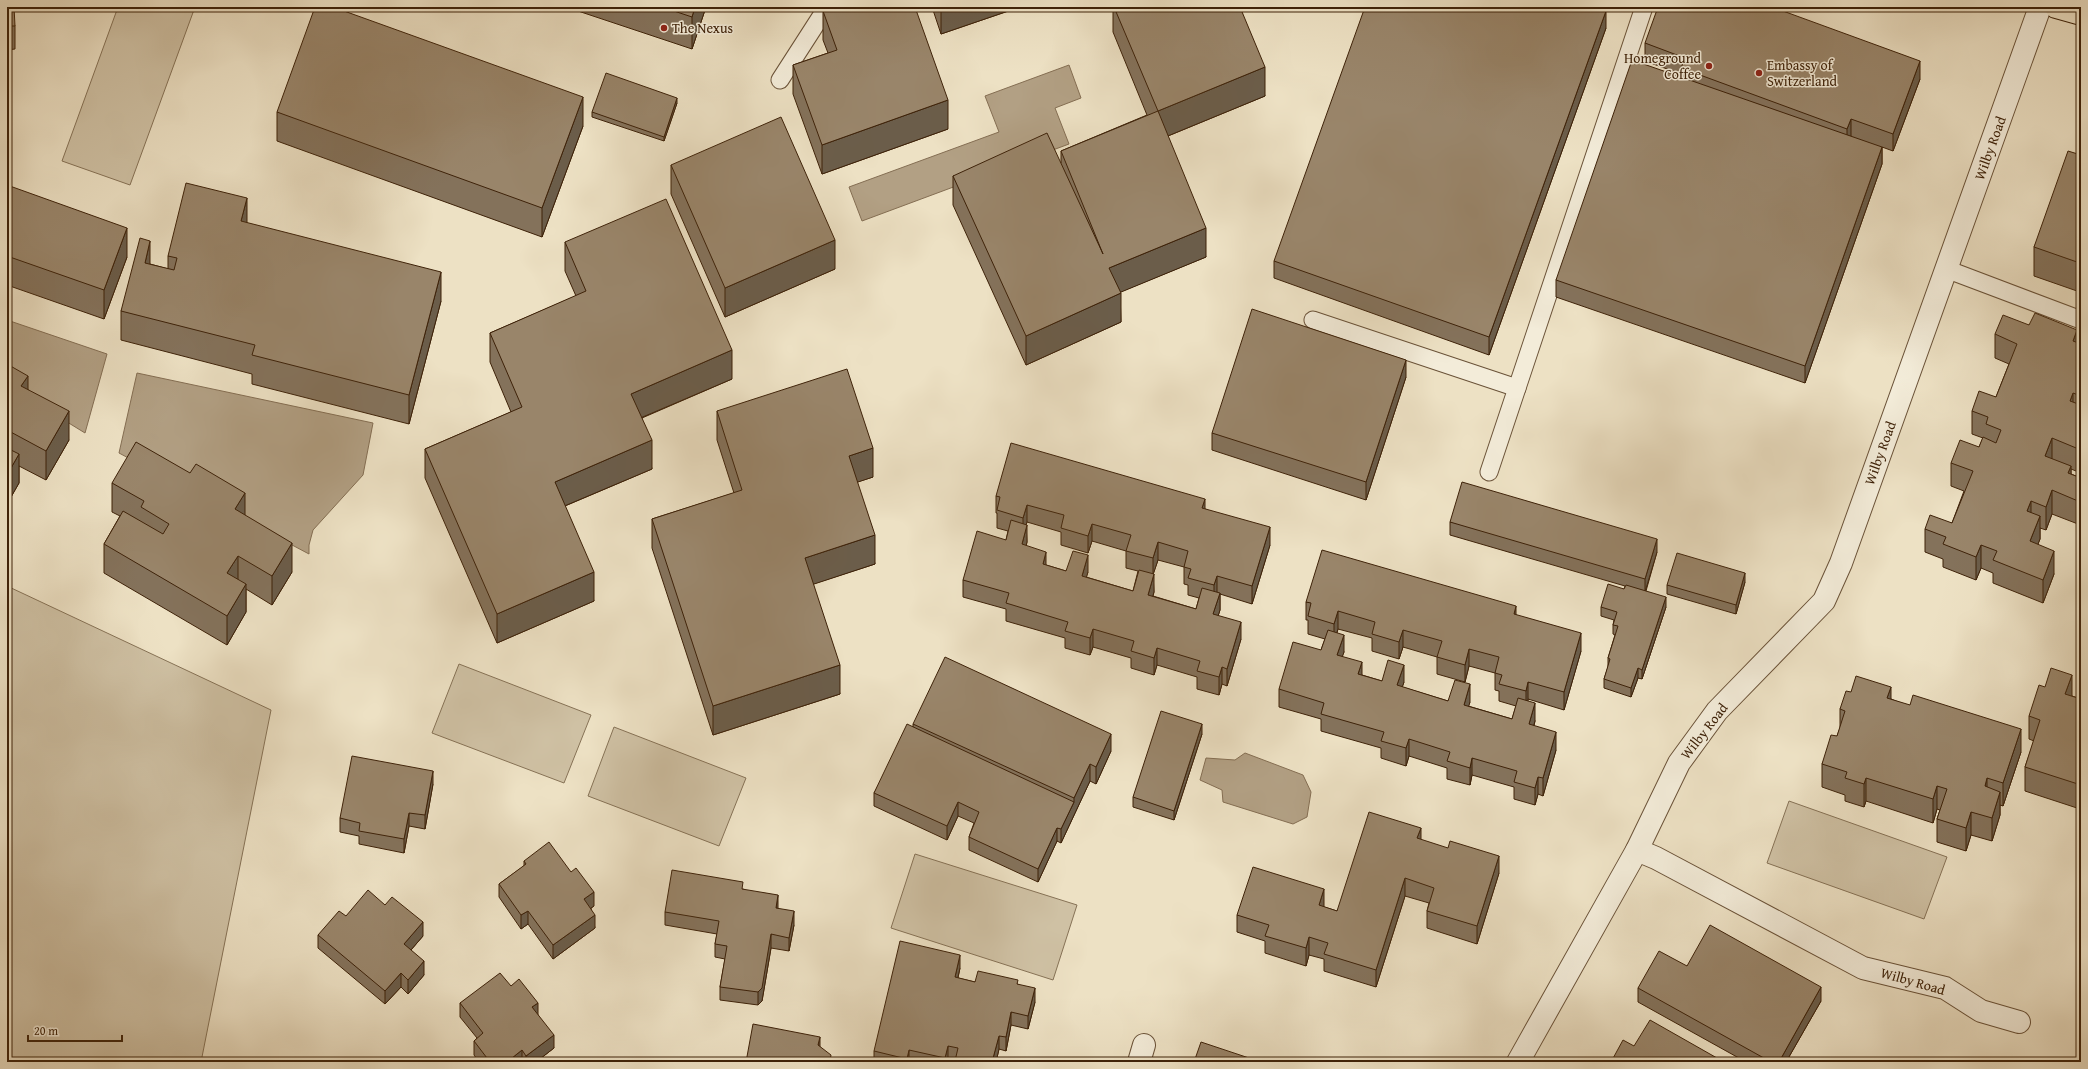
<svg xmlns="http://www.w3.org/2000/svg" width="2088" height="1069" viewBox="0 0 2088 1069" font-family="'Gentium Book Plus',serif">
<rect width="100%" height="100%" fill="#ede1c4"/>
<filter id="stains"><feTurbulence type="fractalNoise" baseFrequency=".005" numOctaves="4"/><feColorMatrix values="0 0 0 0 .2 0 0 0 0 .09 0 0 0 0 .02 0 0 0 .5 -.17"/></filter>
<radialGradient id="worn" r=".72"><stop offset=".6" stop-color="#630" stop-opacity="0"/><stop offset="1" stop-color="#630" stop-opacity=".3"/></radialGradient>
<!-- green -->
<g fill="#cfc1a4" stroke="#867256">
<polygon points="118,7 195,7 130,185 62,161"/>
<polygon points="7,586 271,710 201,1062 7,1062"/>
<polygon points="459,664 591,715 564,783 432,733"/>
<polygon points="614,727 746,778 719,846 588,796"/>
<polygon points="1789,801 1947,857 1924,919 1767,863"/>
<polygon points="915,854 1077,905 1053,980 891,928"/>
</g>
<!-- water -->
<g fill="#b2a084" stroke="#846e53">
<polygon points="1069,65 1081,98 1055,108 1069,144 862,221 849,187 999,132 985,96"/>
<polygon points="7,320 107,354 85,433 7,385"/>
<polygon points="137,373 373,423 363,475 313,530 309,545 309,554 119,453"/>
<polygon points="1245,753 1303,775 1311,792 1307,817 1293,824 1223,802 1222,790 1200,780 1206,758 1235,760"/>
</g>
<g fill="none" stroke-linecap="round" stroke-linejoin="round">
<!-- lane casing -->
<g stroke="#6a5238" stroke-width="19">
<g id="lane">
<polyline points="780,80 827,7"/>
<polyline points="1946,269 2081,320"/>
<polyline points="1313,320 1517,388"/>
<polyline points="1489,472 1644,7"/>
</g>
</g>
<!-- street casing -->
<g stroke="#6a5238" stroke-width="24">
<g id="street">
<polyline points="1637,850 1656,858 1863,968 1945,988 1981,1011 2019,1022"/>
<polyline points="1139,1062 1144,1045"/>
<polyline points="1518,1062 1637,850 1679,763 1717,711 1824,601 1841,563 2040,7"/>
</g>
</g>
<!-- highway casing -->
<g stroke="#3e2209" stroke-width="24">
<polyline id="highway" points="2056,7 2081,14"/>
</g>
<!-- lane -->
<use href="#lane" stroke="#f3ecd9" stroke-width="17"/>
<!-- street -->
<use href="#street" stroke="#f3ecd9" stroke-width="22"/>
<!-- highway -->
<use href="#highway" stroke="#ede1c4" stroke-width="22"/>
</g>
<!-- wall -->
<g fill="#84725b" stroke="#3e2209" fill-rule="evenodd">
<polygon points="7,7 15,26 15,49 7,50"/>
<polygon points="566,7 706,7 692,49"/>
<polygon points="932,7 1020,7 941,34"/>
<polygon points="1113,7 1240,7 1265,96 1168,136 1206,257 1120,292 1121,322 1026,365 953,205 953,176 1061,163 1061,151 1147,115 1113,32"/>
<polygon points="823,11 948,129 822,174 793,94 793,65 828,53 823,40"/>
<polygon points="1606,28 1489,355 1274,278 1274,261"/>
<polygon points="1645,43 1920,79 1893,151 1882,147 1882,164 1805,383 1556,297 1556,280 1681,77 1681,74 1645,61"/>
<polygon points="677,103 664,141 592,117 592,112"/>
<polygon points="277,112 583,126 542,237 277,141"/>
<polygon points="2081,155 2077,291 2034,276 2034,247"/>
<polygon points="671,165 835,269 725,317 671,194"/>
<polygon points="7,185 127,257 104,319 7,285"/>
<polygon points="247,223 441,301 409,424 252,384 252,374 121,340 121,311 150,264 168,269 168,256"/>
<polygon points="565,242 732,379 642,418 652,469 565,506 594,601 497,643 425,478 425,449 511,412 490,362 490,333 576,296 565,271"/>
<polygon points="2029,325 2081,344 2081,473 2071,469 2071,474 2081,478 2081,516 2078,524 2052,514 2046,530 2040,528 2040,539 2038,544 2054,574 2043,603 1993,583 1993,573 1981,568 1976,580 1943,567 1943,559 1925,552 1925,529 1952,523 1964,491 1951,486 1951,463 1979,447 1983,438 1972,434 1972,411 1996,397 2009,364 1995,358 1995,334"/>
<polygon points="7,364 69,440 46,480 19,466 19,483 7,504"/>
<polygon points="1406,377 1366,500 1212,450 1212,433"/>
<polygon points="717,411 873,477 857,482 875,564 813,584 840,694 713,735 652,548 652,519 734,493 717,440"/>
<polygon points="112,483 245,515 292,572 272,605 246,589 246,612 227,645 104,573 104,544 120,516 112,512"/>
<path d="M996,496L1205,509L1270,545L1252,604L1220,594V610L1218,616L1241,639L1227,686L1222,684L1219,695L1197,689V677L1157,665L1154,675L1131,668V658L1093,647L1090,655L1065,648V638L1006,621V609L963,597V580L1006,540L1008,531L997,528V513H996ZM1027,522L1061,532V545L1088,553L1092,541L1126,551V568L1138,571L1133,591L1086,577L1088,572L1066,571L1046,565L1026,546L1027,542L1026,524ZM1158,560L1184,567V584L1188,585V595L1199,598L1196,609L1153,596L1154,592L1153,574Z"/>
<polygon points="1450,522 1657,552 1646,591 1666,607 1642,679 1638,678 1631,697 1604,688 1604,679 1608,667 1608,658 1615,635 1613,634 1613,625 1614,620 1601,616 1601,607 1624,589 1625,586 1450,535"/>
<polygon points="1745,582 1736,614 1667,594 1667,585"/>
<path d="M1306,602L1516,615L1581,651L1564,710L1528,699V701L1535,721L1534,726L1556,750L1543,796L1538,794L1535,805L1514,799V787L1472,775L1470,785L1447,779V768L1409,756L1406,766L1381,758V748L1321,731V719L1279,707V689L1321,650L1325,639L1308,634V620H1306ZM1338,629L1372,638V651L1399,659L1403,647L1437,657V674L1465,682L1469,666L1495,673V690L1499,691V701L1516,706L1512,719L1468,706L1470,702L1448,701L1402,687L1404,682L1382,681L1362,675L1342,656L1344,652L1337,633Z"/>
<polygon points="1851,692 1891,699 2021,752 2003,806 2000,805 2000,815 1992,841 1971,835 1966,851 1937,842 1937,819 1940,810 1937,809 1933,823 1866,801 1864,807 1845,801 1845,795 1822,787 1822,764 1837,736 1840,728 1840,709"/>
<polygon points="2072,696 2081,699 2081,827 2077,826 2077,808 2025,791 2025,767 2034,741 2029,739 2029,716"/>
<polygon points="913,724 1111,751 1096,784 1090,781 1061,843 1057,841 1038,882 969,850 969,837 974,823 958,816 947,840 874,806 874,793 913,727"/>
<polygon points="1202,734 1174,820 1133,807 1133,797"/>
<polygon points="433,784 425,829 409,826 404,853 359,844 359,836 340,832 340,818"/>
<polygon points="1421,840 1499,873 1477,944 1427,928 1427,911 1429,903 1405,896 1376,987 1324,971 1324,959 1309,955 1306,966 1265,953 1265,941 1237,932 1237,915 1324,907 1337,911"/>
<polygon points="524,861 594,906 591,908 595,928 553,959 528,924 521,929 499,897 499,884 524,866"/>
<polygon points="743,889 778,908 794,925 789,951 771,948 762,1001 758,1005 720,1000 720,987 725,959 715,957 715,944 717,934 665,925 665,912"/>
<polygon points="318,935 423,936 411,950 424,975 408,994 401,987 385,1004 318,948"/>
<polygon points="1687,966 1821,1001 1786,1062 1746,1062 1638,1002 1638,988"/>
<polygon points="960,968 958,978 975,982 1018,984 1035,1002 1028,1029 1011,1025 1006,1051 999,1049 996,1062 955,1062 955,1061 948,1059 947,1062 874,1062 874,1051"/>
<polygon points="511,986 538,1015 554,1048 536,1062 479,1062 474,1055 474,1041 477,1038 460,1017 460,1003"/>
</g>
<!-- shaded-wall -->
<g fill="#6b5d4a" stroke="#3e2209">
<polygon points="695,7 706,7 692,49 692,17"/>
<polygon points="941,7 1020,7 941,34"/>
<polygon points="1606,11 1606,28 1489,355 1489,337"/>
<polygon points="1920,61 1920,79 1893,151 1893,134"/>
<polygon points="1265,67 1265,96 1158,140 1158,111"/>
<polygon points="583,97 583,126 542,237 542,208"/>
<polygon points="677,98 677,103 664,141 664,137"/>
<polygon points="948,100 948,129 822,174 822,145"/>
<polygon points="1851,119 1851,136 1847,146 1847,129"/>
<polygon points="1882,147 1882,164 1805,383 1805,366"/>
<polygon points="247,198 247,227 241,221"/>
<polygon points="127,228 127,257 104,319 104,290"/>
<polygon points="1206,228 1206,257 1109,297 1109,268"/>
<polygon points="835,240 835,269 725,317 725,288"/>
<polygon points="150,241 150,270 145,263"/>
<polygon points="2081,250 2081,279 2077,291 2077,262"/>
<polygon points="441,272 441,301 409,424 409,395"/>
<polygon points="1121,293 1121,322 1026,365 1026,336"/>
<polygon points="2077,330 2077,354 2073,341"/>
<polygon points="732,350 732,379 631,422 631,394"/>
<polygon points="1406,360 1406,377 1366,500 1366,482"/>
<polygon points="28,376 28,405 21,386"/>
<polygon points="2073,393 2073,416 2070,401"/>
<polygon points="69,411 69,440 46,480 46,451"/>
<polygon points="2052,438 2052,461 2045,456"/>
<polygon points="652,440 652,469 555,510 555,482"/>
<polygon points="873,448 873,477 849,485 849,456"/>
<polygon points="19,454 19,483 7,504 7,475"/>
<polygon points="2071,466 2071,490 2068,473"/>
<polygon points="2052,490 2052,514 2046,530 2046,507"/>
<polygon points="245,493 245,522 235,509"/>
<polygon points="2081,493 2081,516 2078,524 2078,501"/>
<polygon points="1205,499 1205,517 1202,508"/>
<polygon points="2031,501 2031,524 2027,511"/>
<polygon points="1027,505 1027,522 1023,535 1023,518"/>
<polygon points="2040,516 2040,539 2030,564 2030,541"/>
<polygon points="1092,524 1092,541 1088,553 1088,536"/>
<polygon points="1027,525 1027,542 1022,562 1022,544"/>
<polygon points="1270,527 1270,545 1252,604 1252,586"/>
<polygon points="875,535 875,564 805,587 805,558"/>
<polygon points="1657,539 1657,552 1645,592 1645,579"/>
<polygon points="1158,542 1158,560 1153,575 1153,558"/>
<polygon points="292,543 292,572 272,605 272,576"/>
<polygon points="1981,545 1981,568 1976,580 1976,557"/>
<polygon points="2054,551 2054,574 2043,603 2043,580"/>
<polygon points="1046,552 1046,569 1043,564"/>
<polygon points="1088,555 1088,572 1082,593 1082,576"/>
<polygon points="238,556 238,585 227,573"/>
<polygon points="594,572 594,601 497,643 497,614"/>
<polygon points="1745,573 1745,582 1736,614 1736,605"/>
<polygon points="1154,574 1154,592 1148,612 1148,595"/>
<polygon points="1217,576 1217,593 1214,603 1214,585"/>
<polygon points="246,584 246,612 227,645 227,616"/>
<polygon points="1220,593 1220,610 1213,632 1213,614"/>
<polygon points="1666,597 1666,607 1642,679 1642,670"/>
<polygon points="1516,606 1516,623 1514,614"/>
<polygon points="1338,611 1338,629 1334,641 1334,624"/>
<polygon points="1241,622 1241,639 1227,686 1227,669"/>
<polygon points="1093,629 1093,647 1090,655 1090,638"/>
<polygon points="1403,630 1403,647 1399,659 1399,642"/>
<polygon points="1581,633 1581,651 1564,710 1564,692"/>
<polygon points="1344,635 1344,652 1337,672 1337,655"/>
<polygon points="1157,648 1157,665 1154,675 1154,658"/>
<polygon points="1469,649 1469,666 1465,682 1465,665"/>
<polygon points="1362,662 1362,679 1358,674"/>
<polygon points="840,665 840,694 713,735 713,706"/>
<polygon points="1404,665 1404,682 1397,703 1397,685"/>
<polygon points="1222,667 1222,684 1219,695 1219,677"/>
<polygon points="1638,668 1638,678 1631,697 1631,688"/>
<polygon points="2072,675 2072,698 2065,694"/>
<polygon points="1528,682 1528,699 1526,709 1526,691"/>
<polygon points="1470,684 1470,702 1464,722 1464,705"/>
<polygon points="1891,687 1891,711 1887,698"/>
<polygon points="1535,703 1535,721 1529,741 1529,724"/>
<polygon points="1202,724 1202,734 1174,820 1174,811"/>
<polygon points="2021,729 2021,752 2003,806 2003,783"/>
<polygon points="1556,732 1556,750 1543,796 1543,778"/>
<polygon points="1111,734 1111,751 1096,784 1096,767"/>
<polygon points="1409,739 1409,756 1406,766 1406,748"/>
<polygon points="1472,758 1472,775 1470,785 1470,768"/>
<polygon points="1090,764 1090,781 1061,843 1061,829 1074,802 1074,798"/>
<polygon points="433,771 433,784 425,829 425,815"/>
<polygon points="1538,777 1538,794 1535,805 1535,788"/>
<polygon points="1866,778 1866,801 1864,807 1864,784"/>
<polygon points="1987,778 1987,801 1985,786"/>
<polygon points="1937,786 1937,809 1933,823 1933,799"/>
<polygon points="2000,792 2000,815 1992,841 1992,818"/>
<polygon points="958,802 958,816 947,840 947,826"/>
<polygon points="1971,812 1971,835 1966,851 1966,828"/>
<polygon points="409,813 409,826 404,853 404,839"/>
<polygon points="1057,828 1057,841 1038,882 1038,869"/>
<polygon points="1421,828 1421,845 1417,838"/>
<polygon points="1499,856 1499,873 1477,944 1477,926"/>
<polygon points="1405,878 1405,896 1376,987 1376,970"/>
<polygon points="1324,889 1324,907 1319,923 1319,905"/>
<polygon points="594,892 594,906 584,913 584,899"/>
<polygon points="778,895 778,909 776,908"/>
<polygon points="528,911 528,924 521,929 521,915"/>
<polygon points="794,911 794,925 789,951 789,938"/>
<polygon points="595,915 595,928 553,959 553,945"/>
<polygon points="423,922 423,936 404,958 404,944"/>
<polygon points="771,934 771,948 762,1001 758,1005 758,992"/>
<polygon points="1309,937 1309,955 1306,966 1306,948"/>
<polygon points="960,955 960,968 955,990 955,977"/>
<polygon points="424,961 424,975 408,994 408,980"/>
<polygon points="401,973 401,987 385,1004 385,991"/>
<polygon points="1821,987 1821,1001 1786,1062 1779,1062"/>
<polygon points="1035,988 1035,1002 1028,1029 1028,1016"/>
<polygon points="538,1003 538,1017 532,1007"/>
<polygon points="1011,1012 1011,1025 1006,1051 1006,1037"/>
<polygon points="554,1035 554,1048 536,1062 526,1062 526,1056"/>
<polygon points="999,1036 999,1049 996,1062 992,1062"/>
<polygon points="820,1037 820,1050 818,1045"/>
<polygon points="948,1046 948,1059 947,1062 945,1062 945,1058"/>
<polygon points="522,1050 522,1062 507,1062"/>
<polygon points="909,1050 909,1062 907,1062 907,1059"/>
</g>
<!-- building -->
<g fill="#99856a" stroke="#3e2209">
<polygon points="7,7 14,7 15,26 7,26"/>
<polygon points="315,7 333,7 583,97 542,208 277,112"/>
<polygon points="662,7 695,7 692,17"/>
<polygon points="836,7 915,7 948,100 822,145 793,65 837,50 823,11"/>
<polygon points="1114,7 1240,7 1265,67 1158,111"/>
<polygon points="1365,7 1596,7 1606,11 1489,337 1274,261"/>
<polygon points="1658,7 1772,7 1920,61 1893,134 1851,119 1847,129 1681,68 1685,58 1645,43"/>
<polygon points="1632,60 1882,147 1805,366 1556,280"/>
<polygon points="606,73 677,98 664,137 592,112"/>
<polygon points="1158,111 1206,228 1109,268 1121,293 1026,336 953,176 1047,133 1103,254 1061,151"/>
<polygon points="781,117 835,240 725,288 671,165"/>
<polygon points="2068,151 2081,155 2081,250 2077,262 2034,247"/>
<polygon points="186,183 247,198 241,221 441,272 409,395 252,355 255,345 121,311 140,238 150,241 145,263 174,270 177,258 168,256"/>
<polygon points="7,185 127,228 104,290 7,256"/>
<polygon points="666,199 732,350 631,394 652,440 555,482 594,572 497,614 425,449 522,407 490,333 586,291 565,242"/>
<polygon points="1252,309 1406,360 1366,482 1212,433"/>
<polygon points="2035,313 2077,330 2073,341 2081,344 2081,396 2073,393 2070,401 2081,405 2081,423 2079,427 2081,428 2081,450 2052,438 2045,456 2071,466 2068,473 2081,478 2081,493 2078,501 2052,490 2046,507 2031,501 2027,511 2040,516 2030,541 2054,551 2043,580 1993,560 1997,551 1981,545 1976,557 1943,544 1946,537 1925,529 1930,515 1952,523 1973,471 1951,463 1960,440 1979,447 1983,437 1996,443 2001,430 1986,424 1988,417 1972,411 1979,391 1996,397 2017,344 1995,334 2003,315 2029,325"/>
<polygon points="7,364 28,376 21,386 69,411 46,451 7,430"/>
<polygon points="847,369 873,448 849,456 875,535 805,558 840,665 713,706 652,519 742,490 717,411"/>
<polygon points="136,442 190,473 196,464 245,493 235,509 292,543 272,576 238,556 227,573 246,584 227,616 104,544 123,511 163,534 169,524 141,507 144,501 112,483"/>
<polygon points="1011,443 1205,499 1202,508 1270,527 1252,586 1217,576 1214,585 1188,578 1191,569 1184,567 1188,551 1158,542 1153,558 1126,551 1131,535 1092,524 1088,536 1061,528 1064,515 1027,505 1023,518 997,510 1000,497 996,496"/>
<polygon points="7,448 19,454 7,475"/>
<polygon points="1462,482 1657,539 1645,579 1450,522"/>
<polygon points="1011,520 1027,525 1022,544 1046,552 1043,564 1066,571 1073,551 1088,555 1082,576 1133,591 1139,570 1154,574 1148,595 1196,609 1202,588 1220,593 1213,614 1241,622 1227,669 1222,667 1219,677 1197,671 1200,661 1157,648 1154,658 1131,651 1134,641 1093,629 1090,638 1065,631 1068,622 1006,603 1009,593 963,580 977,531 1006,540"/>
<polygon points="1322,550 1516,606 1514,614 1581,633 1564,692 1528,682 1526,691 1499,684 1502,675 1495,673 1499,657 1469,649 1465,665 1437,657 1442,641 1403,630 1399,642 1372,634 1375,622 1338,611 1334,624 1308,616 1311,603 1306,602"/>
<polygon points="1677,553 1745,573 1736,605 1667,585"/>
<polygon points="1608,584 1624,589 1626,585 1666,597 1642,670 1638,668 1631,688 1604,679 1610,659 1608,658 1618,626 1613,625 1617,612 1601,607"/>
<polygon points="1328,630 1344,635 1337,655 1362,662 1358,674 1382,681 1388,660 1404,665 1397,685 1448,701 1455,680 1470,684 1464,705 1512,719 1518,698 1535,703 1529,724 1556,732 1543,778 1538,777 1535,788 1514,782 1517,771 1472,758 1470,768 1447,761 1450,752 1409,739 1406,748 1381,741 1384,732 1321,714 1324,703 1279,689 1293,642 1321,650"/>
<polygon points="945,657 1111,734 1096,767 1090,764 1074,798 913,724"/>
<polygon points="2051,668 2072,675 2065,694 2081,699 2081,785 2025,767 2040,720 2029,716 2039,685 2045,687"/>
<polygon points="1856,676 1891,687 1887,698 1910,705 1913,695 2021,729 2003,783 1987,778 1985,786 2000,792 1992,818 1971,812 1966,828 1937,819 1947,789 1937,786 1933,799 1866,778 1864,784 1845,778 1847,772 1822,764 1831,735 1837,736 1845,711 1840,709 1846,691 1851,692"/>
<polygon points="1161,711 1202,724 1174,811 1133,797"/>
<polygon points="907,724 1074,802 1061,829 1057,828 1038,869 969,837 979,812 958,802 947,826 874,793"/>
<polygon points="352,756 433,771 425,815 409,813 404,839 359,831 360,823 340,818"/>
<polygon points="2081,791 2081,804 2077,802"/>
<polygon points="1369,812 1421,828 1417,838 1448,848 1450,841 1499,856 1477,926 1427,911 1434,888 1405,878 1376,970 1324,954 1328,943 1309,937 1306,948 1265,936 1269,925 1237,915 1253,867 1324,889 1319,905 1337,911"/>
<polygon points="549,842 571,872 576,868 594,892 584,899 595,915 553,945 528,911 521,915 499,884 526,864 524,861"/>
<polygon points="672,870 743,882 742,889 778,895 776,908 794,911 789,938 771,934 762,988 758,992 720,987 727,946 715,944 719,921 665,912"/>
<polygon points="368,890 385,905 392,897 423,922 404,944 424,961 408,980 401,973 385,991 318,935 339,911 346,916"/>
<polygon points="1710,925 1821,987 1779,1062 1771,1062 1638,988 1659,951 1687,966"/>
<polygon points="900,941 960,955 955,977 975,982 978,971 1018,980 1017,984 1035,988 1028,1016 1011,1012 1006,1037 999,1036 992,1062 958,1062 955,1061 958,1048 948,1046 945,1058 909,1050 907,1059 874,1051"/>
<polygon points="500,973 511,986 519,979 538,1003 532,1007 554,1035 526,1056 522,1050 507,1062 490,1062 474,1041 483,1033 460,1003"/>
<polygon points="1650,1020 1724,1062 1611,1062 1623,1040 1634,1046"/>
<polygon points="753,1024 820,1037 818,1045 831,1055 830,1062 746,1062"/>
<polygon points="1201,1042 1261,1062 1194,1062"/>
</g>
<!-- markers -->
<g fill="#8f2418" stroke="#f3ecd9" stroke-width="1.5">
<circle cx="664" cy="28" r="4"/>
<circle cx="1709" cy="66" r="4"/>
<circle cx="1759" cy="73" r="4"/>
</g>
<g text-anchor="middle" stroke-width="3" stroke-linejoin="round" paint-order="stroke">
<!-- poi labels -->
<g font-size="14" fill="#3e2209" stroke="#f3ecd9" text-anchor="start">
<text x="672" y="33">The Nexus</text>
<text x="1701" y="63" text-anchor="end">Homeground<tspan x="1701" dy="16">Coffee</tspan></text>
<text x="1767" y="70">Embassy of<tspan x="1767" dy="16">Switzerland</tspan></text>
</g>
<!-- street labels -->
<g font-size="14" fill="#3e2209" stroke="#f3ecd9">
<text transform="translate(1990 148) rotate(-70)" y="5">Wilby Road</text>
<text transform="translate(1880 453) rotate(-70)" y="5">Wilby Road</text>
<text transform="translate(1704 731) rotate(-52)" y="5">Wilby Road</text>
<text transform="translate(1913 981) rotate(16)" y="5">Wilby Road</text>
</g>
</g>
<!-- margin -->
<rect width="2088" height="1069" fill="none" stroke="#ede1c4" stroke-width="24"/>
<rect x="8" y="8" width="2072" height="1053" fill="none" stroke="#3e2209" stroke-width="2"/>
<rect x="12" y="12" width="2064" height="1045" fill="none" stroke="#3e2209"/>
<!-- scale -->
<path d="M28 1035v6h94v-6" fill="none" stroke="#3e2209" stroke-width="2"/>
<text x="34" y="1035" font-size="12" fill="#3e2209" stroke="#f3ecd9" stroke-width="3" paint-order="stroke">20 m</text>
<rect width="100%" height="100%" filter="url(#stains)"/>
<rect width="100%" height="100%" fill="url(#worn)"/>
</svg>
